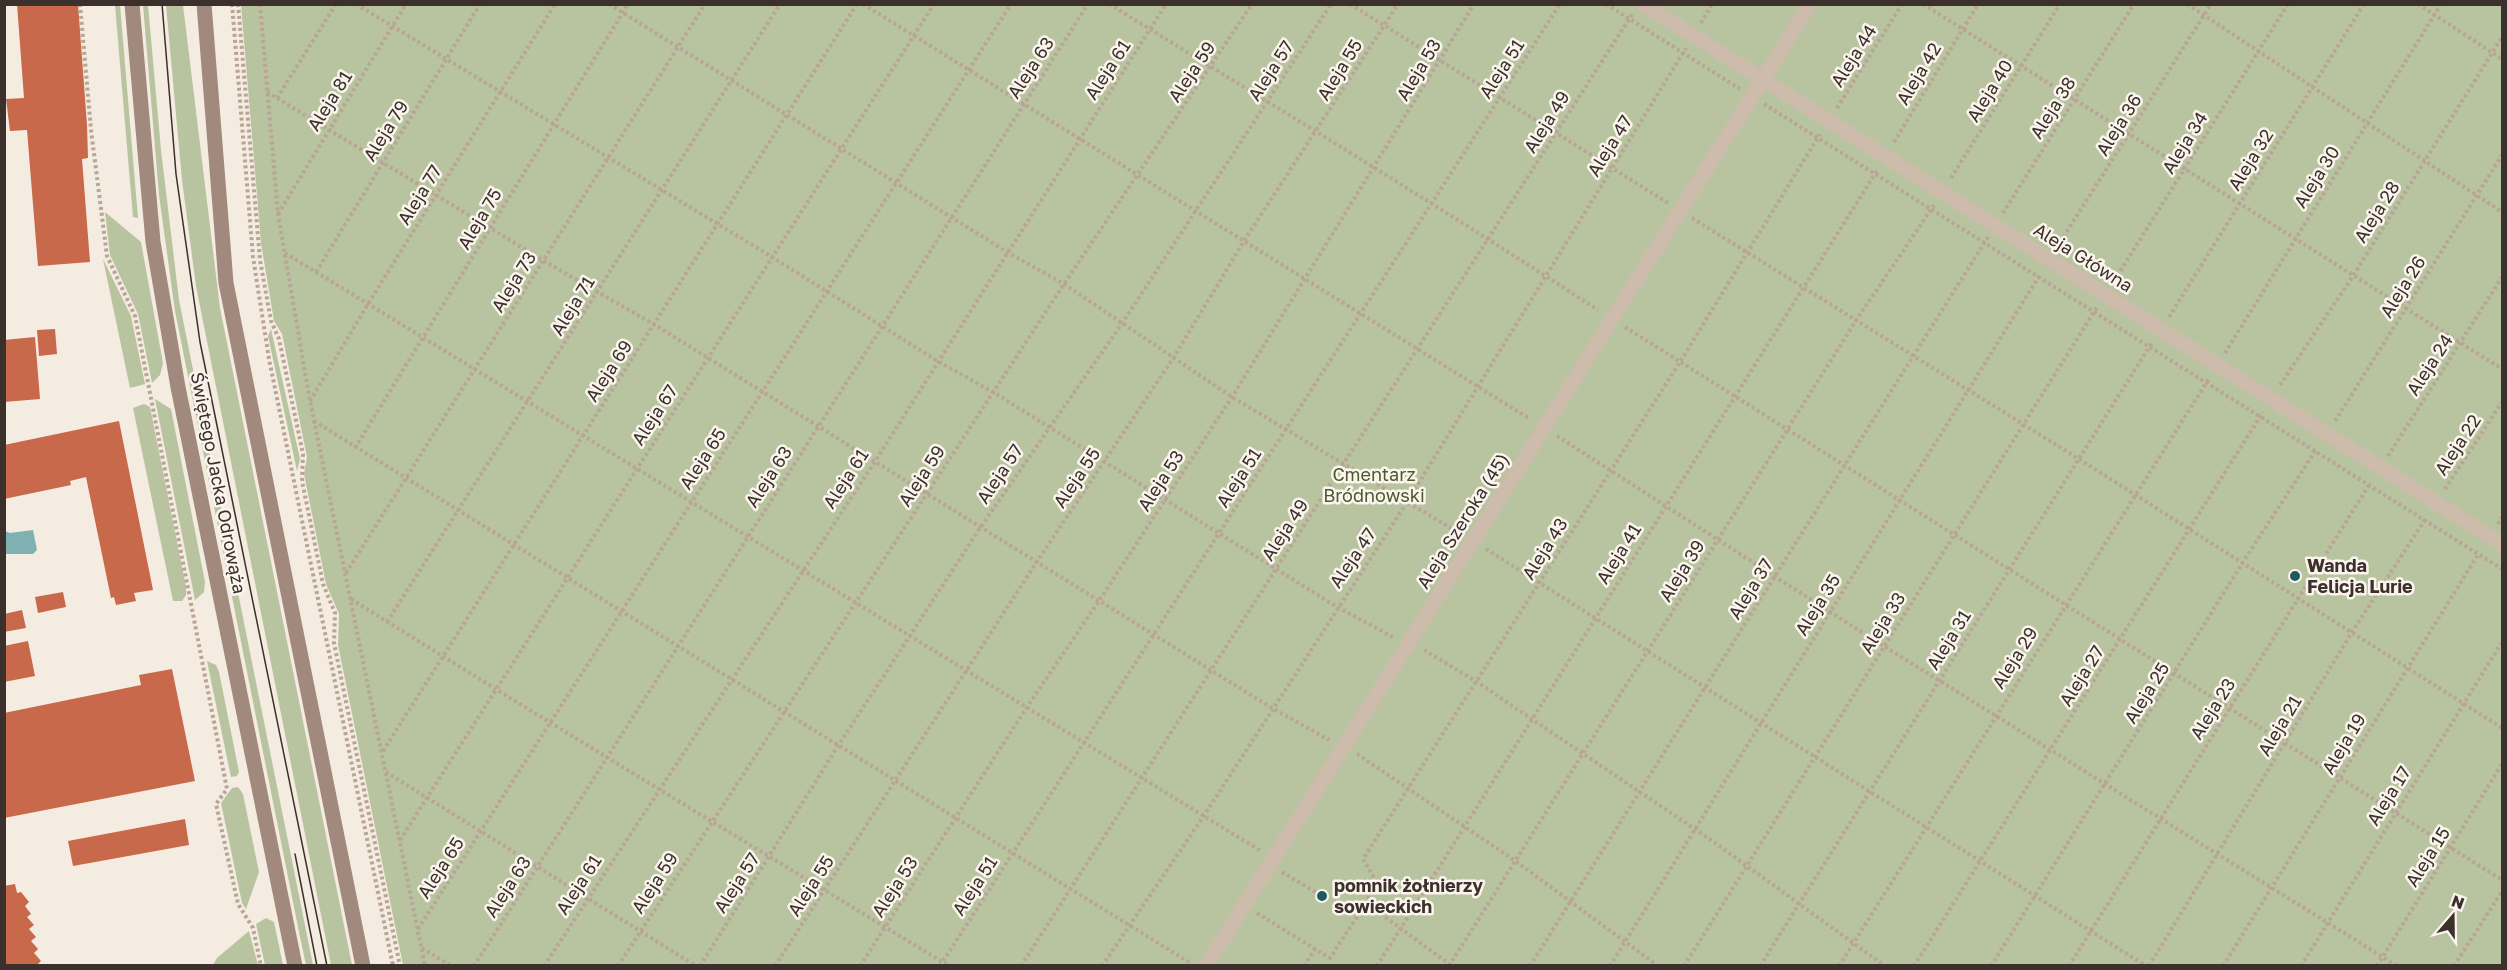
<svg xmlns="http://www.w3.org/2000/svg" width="2507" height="970" viewBox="0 0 2507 970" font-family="'Golos Text',sans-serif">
<rect width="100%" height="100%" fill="#f4ebe1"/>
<!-- green -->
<g fill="#b8c4a0">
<polygon points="115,5 120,5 138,218 133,217"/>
<polygon points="143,5 148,5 161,150 179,300 313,965 306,965 299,932 175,311 159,195"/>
<polygon points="166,5 183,5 220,308 352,965 331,965 196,286 182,180"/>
<polygon points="241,5 2502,5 2502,965 403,965 338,645 339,614 326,584 304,474 307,457 282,334 274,321 261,243"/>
<polygon points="105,212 141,242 163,363 160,375 152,383 138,314 110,255"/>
<polygon points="103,259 131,316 145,384 130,388"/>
<polygon points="271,329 300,459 297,471 268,336"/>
<polygon points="155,399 171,409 205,582 204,592 195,600"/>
<polygon points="144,404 150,407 186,587 186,595 182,601 173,601 133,408"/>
<polygon points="207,661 216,665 219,672 239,772 237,776 231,777"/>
<polygon points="238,787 243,794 259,872 246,909 242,903 221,803 232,788"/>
<polygon points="266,918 274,922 283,965 265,965 256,924"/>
<polygon points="249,931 258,965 213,965 217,958"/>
</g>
<!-- water -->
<polygon fill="#7fb0b2" points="33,530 37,550 33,554 5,554 5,531 10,533"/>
<!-- building -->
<g fill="#c8694b">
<polygon points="17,4 78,4 87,125 88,158 82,159 90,262 38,266 27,130 10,131 6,99 24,98"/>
<polygon points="55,329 57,354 39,356 37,330"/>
<polygon points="35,337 40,399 4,402 4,340"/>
<polygon points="119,421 153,590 134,593 136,601 116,605 114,597 111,598 86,477 70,481 71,485 4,499 4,445"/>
<polygon points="63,592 66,607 38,613 35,597"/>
<polygon points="22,610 26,628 4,632 4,614"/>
<polygon points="28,641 35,676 4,682 4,646"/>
<polygon points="172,669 195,781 4,818 4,713 141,685 139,675"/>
<polygon points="185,819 189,845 73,866 68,841"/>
<polygon points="15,884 17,893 21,892 29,902 25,906 31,914 27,917 34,925 29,929 36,937 31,941 38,949 34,953 41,961 36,966 4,966 4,886"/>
</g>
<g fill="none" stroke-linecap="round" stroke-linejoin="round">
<!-- path -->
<g stroke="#b9a596" stroke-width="4" stroke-dasharray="3 3" stroke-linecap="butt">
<polyline points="80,4 91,130 107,256 135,316 227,789 216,804 238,904 253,928 261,966"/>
<polyline points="232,4 253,257 269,359 393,966"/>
<polyline points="238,4 260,260 271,321 279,339 303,454 302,481 323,584 335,613 334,643 400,966"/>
<polyline points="260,4 278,214 310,401 425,966"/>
<polyline points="356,4 772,257 939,362 993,392 1337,607 1395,638"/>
<polyline points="609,4 1007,252 1064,284 1232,397 1459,533"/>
<polyline points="863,4 1530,419"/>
<path d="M1109,4C1273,105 1437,205 1598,310"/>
<polyline points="1350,4 1668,203"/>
<polyline points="1606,4 1740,89"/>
<polyline points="1923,4 2502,369"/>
<polyline points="2187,4 2502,212"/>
<polyline points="2418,4 2502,59"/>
<polyline points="1701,23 1712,4"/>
<polyline points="267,92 544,261 655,325 1272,708 1329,740"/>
<polyline points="277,98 336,4"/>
<polyline points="1764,104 2502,569"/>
<polyline points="1837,108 1902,4"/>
<polyline points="1894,142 1978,4"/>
<polyline points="1951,178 2060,4"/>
<polyline points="2003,213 2134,4"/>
<polyline points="278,214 406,4"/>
<polyline points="1692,218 2079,459 2502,728"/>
<polyline points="2057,247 2211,4"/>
<polyline points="285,253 1261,851"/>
<polyline points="316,272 480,4"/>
<polyline points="2114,281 2288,4"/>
<polyline points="2169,317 2364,4"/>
<polyline points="1625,327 2502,880"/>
<polyline points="2225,353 2441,4"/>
<polyline points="2280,385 2353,276 2502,37"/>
<polyline points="310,401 368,304 555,4"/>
<polyline points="314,421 1192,964"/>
<polyline points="2335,421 2502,155"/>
<polyline points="1557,436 1855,628 2397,966"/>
<polyline points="355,448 628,4"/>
<polyline points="2388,456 2502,277"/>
<polyline points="2445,489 2502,402"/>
<polyline points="2498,524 2502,517"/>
<polyline points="1486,549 2146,966"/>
<polyline points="346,573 705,4"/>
<path d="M351,599C549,723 749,844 949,966"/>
<polyline points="387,622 780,4"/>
<polyline points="1424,650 1477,682 1711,840 1885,966"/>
<polyline points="383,751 857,4"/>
<polyline points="1357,754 1514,860 1658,966"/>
<polyline points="386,772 696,966"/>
<polyline points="400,840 934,4"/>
<polyline points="1282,872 1322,896"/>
<polyline points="1366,903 1452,966"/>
<polyline points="1257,913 1315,949"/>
<polyline points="418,929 1011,4"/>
<polyline points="422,948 451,966"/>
<polyline points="474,966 1088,4"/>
<polyline points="544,966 874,463 1166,4"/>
<polyline points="618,966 1064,284 1252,4"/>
<polyline points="700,966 838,746 980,528 1123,322 1331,4"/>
<polyline points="775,966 1036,563 1174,357 1244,241 1398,4"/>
<polyline points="860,966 1027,707 1099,601 1232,397 1474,4"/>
<polyline points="940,966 1560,4"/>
<polyline points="1021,966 1633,13"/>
<polyline points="1102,966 1203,817 1407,502 1686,48"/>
<polyline points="1304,966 1315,949 1330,958 1366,903 1376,881 1363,859 1680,362 1820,134"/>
<polyline points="1377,966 1878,169"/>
<polyline points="1449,966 1857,319 1934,205"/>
<polyline points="1530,966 1988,237"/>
<polyline points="1610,966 2041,273"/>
<polyline points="1684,966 2097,307"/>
<polyline points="1760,966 2153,341"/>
<polyline points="1839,966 2210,377"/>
<polyline points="1914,966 2263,412"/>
<polyline points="1991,966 2243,562 2316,450"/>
<polyline points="2069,966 2369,485"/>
<polyline points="2149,966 2352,632 2426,518"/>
<polyline points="2223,966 2479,553"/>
<polyline points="2301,966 2502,642"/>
<polyline points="2377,966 2502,764"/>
<polyline points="2454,966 2502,891"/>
</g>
<!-- street -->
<g stroke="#cdbbac" stroke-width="15">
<polyline points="1643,4 2502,544"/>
<polyline points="1206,966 1810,4"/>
</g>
<!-- secondary -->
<g stroke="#a18a7d" stroke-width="15">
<polyline points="132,4 153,242 178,387 295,966"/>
<polyline points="204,4 226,283 363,966"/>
</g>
<!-- tram -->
<g stroke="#3b302b" stroke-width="1.5">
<polyline points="162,4 176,174 200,342 327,966"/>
<polyline points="295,854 317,966"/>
</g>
</g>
<!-- markers -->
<g fill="#1f5a5e" stroke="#fbf5ee" stroke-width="2">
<circle cx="2295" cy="576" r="6"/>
<circle cx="1322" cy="896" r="6"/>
</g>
<g text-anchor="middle" stroke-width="5" stroke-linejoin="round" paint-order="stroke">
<!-- street labels -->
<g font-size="18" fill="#3b302b" stroke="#fbf5ee">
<text transform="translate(1854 56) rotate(-58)" y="6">Aleja 44</text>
<text transform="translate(1031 68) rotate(-57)" y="6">Aleja 63</text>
<text transform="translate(1502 69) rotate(-57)" y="6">Aleja 51</text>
<text transform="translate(1108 70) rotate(-57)" y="6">Aleja 61</text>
<text transform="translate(1340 70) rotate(-58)" y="6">Aleja 55</text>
<text transform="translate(1419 70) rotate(-59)" y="6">Aleja 53</text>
<text transform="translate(1271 71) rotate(-57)" y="6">Aleja 57</text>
<text transform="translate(1192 72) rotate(-56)" y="6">Aleja 59</text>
<text transform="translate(1919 74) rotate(-59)" y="6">Aleja 42</text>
<text transform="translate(1990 91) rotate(-58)" y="6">Aleja 40</text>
<text transform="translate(330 101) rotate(-58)" y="6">Aleja 81</text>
<text transform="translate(2053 108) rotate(-58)" y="6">Aleja 38</text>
<text transform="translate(1547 122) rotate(-58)" y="6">Aleja 49</text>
<text transform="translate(2119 125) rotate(-58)" y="6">Aleja 36</text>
<text transform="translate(386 131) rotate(-58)" y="6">Aleja 79</text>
<text transform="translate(2185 143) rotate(-58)" y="6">Aleja 34</text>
<text transform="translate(1610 146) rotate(-58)" y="6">Aleja 47</text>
<text transform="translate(2251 160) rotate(-58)" y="6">Aleja 32</text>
<text transform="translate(2317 177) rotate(-58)" y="6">Aleja 30</text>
<text transform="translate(420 195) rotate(-58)" y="6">Aleja 77</text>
<text transform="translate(2377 212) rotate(-58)" y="6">Aleja 28</text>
<text transform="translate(480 219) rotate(-59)" y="6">Aleja 75</text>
<text transform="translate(2083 258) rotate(32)" y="6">Aleja Główna</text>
<text transform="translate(514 282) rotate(-58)" y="6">Aleja 73</text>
<text transform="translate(2403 287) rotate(-58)" y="6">Aleja 26</text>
<text transform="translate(573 306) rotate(-58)" y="6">Aleja 71</text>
<text transform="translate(2430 365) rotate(-57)" y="6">Aleja 24</text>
<text transform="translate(609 371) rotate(-57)" y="6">Aleja 69</text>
<text transform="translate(655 415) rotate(-57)" y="6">Aleja 67</text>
<text transform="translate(2458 445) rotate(-57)" y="6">Aleja 22</text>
<text transform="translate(703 459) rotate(-57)" y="6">Aleja 65</text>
<text transform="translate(1000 474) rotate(-56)" y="6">Aleja 57</text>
<text transform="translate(922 476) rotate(-57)" y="6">Aleja 59</text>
<text transform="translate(769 477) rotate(-57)" y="6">Aleja 63</text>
<text transform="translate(1077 478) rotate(-56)" y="6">Aleja 55</text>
<text transform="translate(1239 478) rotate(-57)" y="6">Aleja 51</text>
<text transform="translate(846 479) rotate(-57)" y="6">Aleja 61</text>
<text transform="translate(1161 481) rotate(-57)" y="6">Aleja 53</text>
<text transform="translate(218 483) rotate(79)" y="6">Świętego Jacka Odrowąża</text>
<text transform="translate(1463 521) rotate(-58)" y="6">Aleja Szeroka (45)</text>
<text transform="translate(1285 530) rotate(-57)" y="6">Aleja 49</text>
<text transform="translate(1545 549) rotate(-58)" y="6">Aleja 43</text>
<text transform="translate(1619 554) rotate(-58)" y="6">Aleja 41</text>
<text transform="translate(1353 558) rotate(-56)" y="6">Aleja 47</text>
<text transform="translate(1682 571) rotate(-58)" y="6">Aleja 39</text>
<text transform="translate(1751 589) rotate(-58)" y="6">Aleja 37</text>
<text transform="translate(1818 605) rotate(-58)" y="6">Aleja 35</text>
<text transform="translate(1883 623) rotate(-58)" y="6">Aleja 33</text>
<text transform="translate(1949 640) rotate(-58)" y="6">Aleja 31</text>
<text transform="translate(2015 658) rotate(-58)" y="6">Aleja 29</text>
<text transform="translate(2082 676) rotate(-58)" y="6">Aleja 27</text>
<text transform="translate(2147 693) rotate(-58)" y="6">Aleja 25</text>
<text transform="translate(2213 709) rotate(-58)" y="6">Aleja 23</text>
<text transform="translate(2280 726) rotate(-59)" y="6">Aleja 21</text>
<text transform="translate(2344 744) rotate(-59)" y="6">Aleja 19</text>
<text transform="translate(2389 796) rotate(-58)" y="6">Aleja 17</text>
<text transform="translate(2428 857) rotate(-58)" y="6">Aleja 15</text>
<text transform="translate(441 868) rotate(-57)" y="6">Aleja 65</text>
<text transform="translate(655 883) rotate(-57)" y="6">Aleja 59</text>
<text transform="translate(737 883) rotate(-57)" y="6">Aleja 57</text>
<text transform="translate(579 885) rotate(-57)" y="6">Aleja 61</text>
<text transform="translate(811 886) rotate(-57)" y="6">Aleja 55</text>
<text transform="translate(975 886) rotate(-57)" y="6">Aleja 51</text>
<text transform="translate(508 887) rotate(-57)" y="6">Aleja 63</text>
<text transform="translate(895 887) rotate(-57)" y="6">Aleja 53</text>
</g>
<!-- park labels -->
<g font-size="18" fill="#4a5a2e" stroke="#fbf5ee">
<text x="1374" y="481">Cmentarz<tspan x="1374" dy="21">Bródnowski</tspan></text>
</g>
<!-- poi labels -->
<g font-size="18" font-weight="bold" fill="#3b302b" stroke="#fbf5ee" text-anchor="start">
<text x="2307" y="572">Wanda<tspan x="2307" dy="21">Felicja Lurie</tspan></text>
<text x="1334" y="892">pomnik żołnierzy<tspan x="1334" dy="21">sowieckich</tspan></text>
</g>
</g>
<!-- border -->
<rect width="2507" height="970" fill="none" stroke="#3b302b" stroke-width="12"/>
<!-- north arrow -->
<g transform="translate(2453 916) rotate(20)" stroke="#fbf5ee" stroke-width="4.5" paint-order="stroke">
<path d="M0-4.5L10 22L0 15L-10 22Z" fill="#3b302b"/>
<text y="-9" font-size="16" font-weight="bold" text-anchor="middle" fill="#3b302b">N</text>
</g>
</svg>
